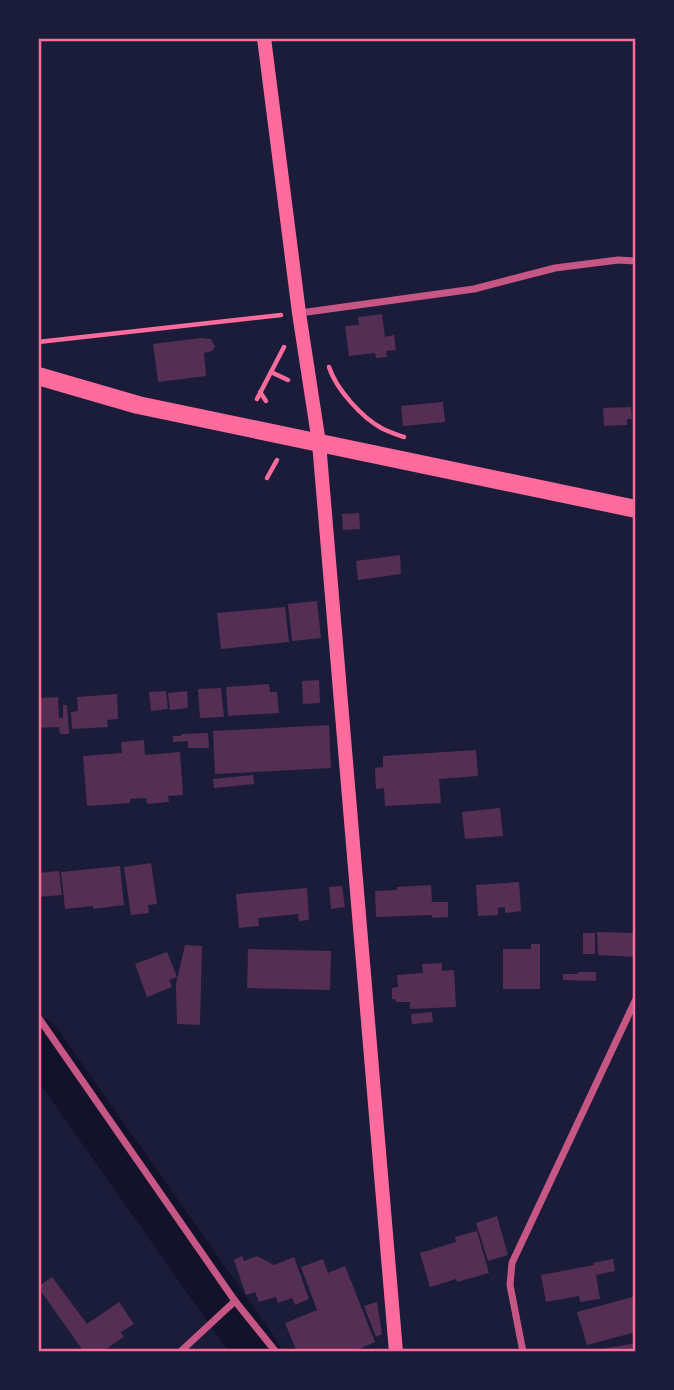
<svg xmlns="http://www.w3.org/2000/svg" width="674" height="1390" viewBox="0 0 674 1390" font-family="Roboto,sans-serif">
<rect width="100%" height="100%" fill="#1b1b3a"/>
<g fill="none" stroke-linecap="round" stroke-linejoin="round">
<!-- river -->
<polyline stroke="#12122b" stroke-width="46" points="38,1041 257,1352"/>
</g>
<!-- building -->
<g fill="#542f53">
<polygon points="382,314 385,337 394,335 396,350 386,351 387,357 376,358 375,353 349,356 345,326 359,325 358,317"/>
<polygon points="201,338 211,339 215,347 212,351 204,353 206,376 158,382 153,344"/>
<polygon points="443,402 445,422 403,426 401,406"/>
<polygon points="631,407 632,419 627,419 627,425 604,426 603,408"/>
<polygon points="359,513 360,529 343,530 342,514"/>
<polygon points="400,555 401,574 358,580 356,561"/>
<polygon points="317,601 321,638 292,641 288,604"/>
<polygon points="285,607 289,642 221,649 217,613"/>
<polygon points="319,680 320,703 303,704 302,681"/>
<polygon points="269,684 270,692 277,692 279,713 228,716 226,687"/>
<polygon points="221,688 224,717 200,718 198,689"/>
<polygon points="166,691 168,709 151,711 149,692"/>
<polygon points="187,691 188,708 170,710 168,693"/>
<polygon points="117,694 118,719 107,720 108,727 72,729 71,712 78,711 77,697"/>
<polygon points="58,697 59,718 63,718 63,705 67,705 69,734 60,734 59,727 38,728 38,698"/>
<polygon points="329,725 331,768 215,774 213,731"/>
<polygon points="208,733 209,748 188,748 188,741 173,742 173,736 181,736 181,734"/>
<polygon points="144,740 145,755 180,752 183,795 168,796 169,802 147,804 146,798 130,799 130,803 87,806 83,756 122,753 121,742"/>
<polygon points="476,750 478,776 439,779 441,803 385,806 384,788 376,789 375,768 383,767 383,756"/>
<polygon points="253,775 254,784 214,788 213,779"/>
<polygon points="500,808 503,836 465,839 462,812"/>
<polygon points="151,863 157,904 148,905 149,913 131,915 124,867"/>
<polygon points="120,866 124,905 93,909 93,906 65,909 61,872"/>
<polygon points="59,871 62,895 38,897 38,873"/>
<polygon points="519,882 521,911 505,913 505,907 498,908 498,915 478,916 476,885"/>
<polygon points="431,885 432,902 448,902 448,917 432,918 432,915 376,917 375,891 397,890 397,887"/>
<polygon points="342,886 345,907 331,909 329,887"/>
<polygon points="307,888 309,920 299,921 298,914 258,918 259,926 239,928 236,894"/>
<polygon points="597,932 636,933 636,957 598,955"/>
<rect x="583" y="933" width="12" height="21"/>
<polygon points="531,944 540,944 540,989 503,989 503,949 531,949"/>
<polygon points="185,945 202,946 200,1025 177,1024 176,984"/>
<polygon points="248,949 331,951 330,990 247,988"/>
<polygon points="167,952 177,977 169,980 172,987 147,997 135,964"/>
<polygon points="442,963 442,971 454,970 456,1007 410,1009 410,1002 396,1002 395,999 392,999 392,988 398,987 397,975 423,973 422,964"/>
<polygon points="578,972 596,972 596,981 563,980 563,974 578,974"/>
<polygon points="432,1012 433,1022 412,1024 411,1014"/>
<polygon points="497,1216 508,1255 488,1261 476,1223"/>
<polygon points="477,1231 489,1273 457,1282 456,1279 430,1287 420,1253 456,1242 455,1237"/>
<polygon points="242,1256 244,1261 257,1256 274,1265 294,1257 309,1299 295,1305 292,1298 278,1303 276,1297 259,1302 255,1292 246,1295 234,1260"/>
<polygon points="323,1259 328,1273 345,1266 375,1342 352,1352 303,1352 303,1350 297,1352 285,1323 317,1310 301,1267"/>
<polygon points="613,1259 615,1271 596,1275 600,1299 580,1302 579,1296 546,1302 541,1275 594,1265 593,1263"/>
<polygon points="52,1277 87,1324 119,1302 134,1324 121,1332 124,1337 106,1349 108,1352 84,1352 38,1287"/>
<polygon points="636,1296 636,1332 587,1345 577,1312"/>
<polygon points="377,1302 382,1334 376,1337 364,1306"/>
<polygon points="636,1343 636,1352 597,1352 596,1350"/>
</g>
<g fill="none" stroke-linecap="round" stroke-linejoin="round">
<!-- path -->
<g stroke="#ff6b9d" stroke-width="4.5">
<polyline points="38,342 281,315"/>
<path d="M329,367C336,389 362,418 383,429C390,432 397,435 404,437"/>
<polyline points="271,372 288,380"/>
<polyline points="260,392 266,401"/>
<polyline points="257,399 284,347"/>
<polyline points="267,478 277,460"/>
</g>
<!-- minor -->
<g stroke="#c65784" stroke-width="7">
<polyline points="300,313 474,289 555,268 618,260 636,261"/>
<polyline points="38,1017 235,1301 276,1352"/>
<polyline points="180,1352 235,1301"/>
<polyline points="523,1352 510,1285 512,1263 636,999"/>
</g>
<!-- secondary -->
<polyline stroke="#ff6b9d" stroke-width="14" points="264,38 299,313 319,443 396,1352"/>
<!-- primary -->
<polyline stroke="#ff6b9d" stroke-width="18" points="38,376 138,405 636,509"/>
</g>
<!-- border -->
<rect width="674" height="1390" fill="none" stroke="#1b1b3a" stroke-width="80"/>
<rect x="40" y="40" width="594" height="1310" fill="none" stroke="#ff6b9d" stroke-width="2.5"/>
</svg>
